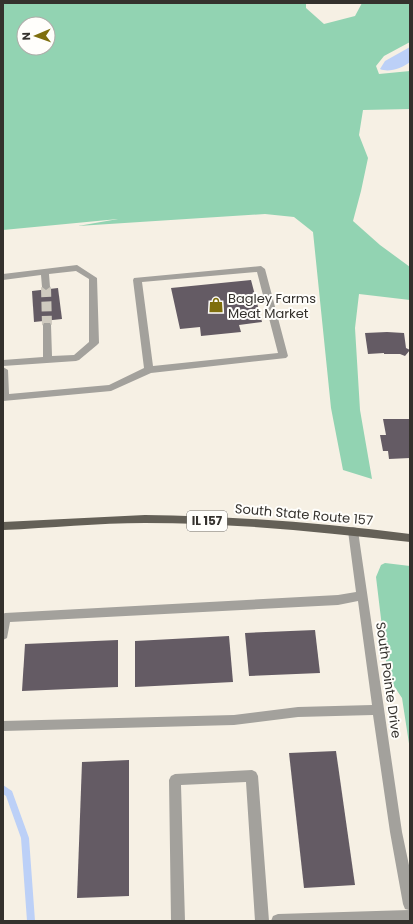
<svg xmlns="http://www.w3.org/2000/svg" width="413" height="924" viewBox="0 0 413 924" font-family="Poppins,sans-serif">
<rect width="100%" height="100%" fill="#f6f0e4"/>
<!-- green -->
<g fill="#92d3b2" fill-rule="evenodd">
<path d="M3,3H306V8L324,24L355,16L362,3H410V42L384,56L376,66L379,74L410,71V109L363,110L359,135L368,158L361,191L353,221L380,245L410,267V300L359,294L355,328L360,410L372,479L343,470L331,408L313,232L294,217L265,214L78,226L118,219L3,230ZM24,24H48V48H24Z"/>
<polygon points="385,563 410,566 410,750 402,698 388,677 376,577 381,565"/>
</g>
<!-- water -->
<path fill="#bcd0f7" d="M410,47V62C402,68 389,73 380,69L385,61Z"/>
<g fill="none" stroke-linecap="round" stroke-linejoin="round">
<!-- stream -->
<polygon fill="#bcd0f7" fill-rule="evenodd" points="3,785 12,791 29,838 35,921 27,921 21,838 6,796 3,794"/>
</g>
<!-- building -->
<g fill="#645b64">
<polygon points="251,280 262,322 239,325 241,332 201,336 200,327 180,329 171,288"/>
<polygon points="58,288 62,319 34,322 32,291"/>
<polygon points="387,332 404,333 406,348 410,350 405,356 400,354 384,354 384,353 368,354 365,333"/>
<polygon points="383,419 410,419 410,458 389,459 388,451 383,451 380,435 386,435"/>
<polygon points="315,630 320,673 249,676 245,633"/>
<polygon points="229,636 233,682 135,687 135,641"/>
<polygon points="118,640 118,687 22,691 25,644"/>
<polygon points="336,751 355,885 304,888 289,753"/>
<polygon points="129,760 129,896 77,898 82,762"/>
</g>
<g fill="none" stroke-linecap="round" stroke-linejoin="round">
<!-- minor-tunnel -->
<polyline stroke="#cfcabf" stroke-width="10" stroke-dasharray="10 4.5" stroke-linecap="butt" points="46,287 47,325"/>
<!-- minor -->
<g fill="#a3a19c" fill-rule="evenodd">
<polygon points="77,265 97,278 99,343 97,345 79,360 76,361 3,366 3,360 43,357 43,325 44,323 50,323 51,325 52,356 74,355 89,342 89,279 76,271 49,274 50,287 46,290 42,287 41,275 3,280 3,274"/>
<path d="M261,266L265,269L288,356L286,358L151,373L111,391L3,401V367L8,370L9,394L109,385L144,368L133,280L134,278ZM257,272L278,353L153,366L142,282Z"/>
<polygon points="353,527 357,528 358,531 402,832 410,870 410,921 271,921 273,916 278,914 409,910 405,909 403,904 390,832 373,715 298,717 234,725 3,731 3,721 234,715 298,707 372,705 358,601 338,605 10,622 7,638 3,640 3,614 5,613 338,595 356,592 348,531 349,528"/>
<polygon points="252,770 256,772 258,776 269,921 255,921 246,782 181,785 185,921 171,921 169,780 171,776 175,774"/>
</g>
<!-- major -->
<path fill="#646057" fill-rule="evenodd" d="M145,515C234,516 322,523 410,534V542C322,532 234,523 145,523C98,523 50,528 3,530V522Z"/>
</g>
<!-- icons -->
<defs>
<g id="shop-bare" transform="scale(1.2)"><path d="M-5-2.5h2.3a2.7 3.5 0 0 1 5.4 0H5L5.5 6h-11ZM-1.5-2.5h3a1.5 2.3 0 0 0-3 0Z" fill="#7f6f0e" stroke="#fffefb" stroke-width="2.5" paint-order="stroke"/></g>
</defs>
<g fill-rule="evenodd">
<use href="#shop-bare" x="216" y="305"/>
</g>
<g text-anchor="middle" stroke-width="4" stroke-linejoin="round" paint-order="stroke">
<!-- shield labels -->
<rect fill="#fffefb" stroke="#716e6b" stroke-width="1" x="187" y="511" width="40" height="20" rx="3"/>
<g font-size="12" font-weight="bold" fill="#34312d">
<text x="207" y="525">IL 157</text>
</g>
<!-- poi labels -->
<g font-size="13" fill="#34312d" stroke="#fffefb" text-anchor="start">
<text x="228" y="303">Bagley Farms<tspan x="228" dy="15">Meat Market</tspan></text>
</g>
<!-- street labels -->
<g font-size="13" fill="#34312d" stroke="#fffefb">
<text transform="translate(304 514) rotate(5)" y="5">South State Route 157</text>
<text transform="translate(389 680) rotate(82)" y="5">South Pointe Drive</text>
</g>
</g>
<!-- border -->
<rect width="413" height="924" fill="none" stroke="#34312d" stroke-width="8"/>
<!-- north arrow -->
<g transform="translate(36 36) rotate(268)"><circle r="19" fill="#fffefb" stroke="#aeaca9"/>
<path d="M0-3L7 15L0 10L-7 15Z" fill="#7f6f0e"/>
<text y="-6" font-size="11" font-weight="bold" text-anchor="middle" fill="#34312d">N</text>
</g>
</svg>
